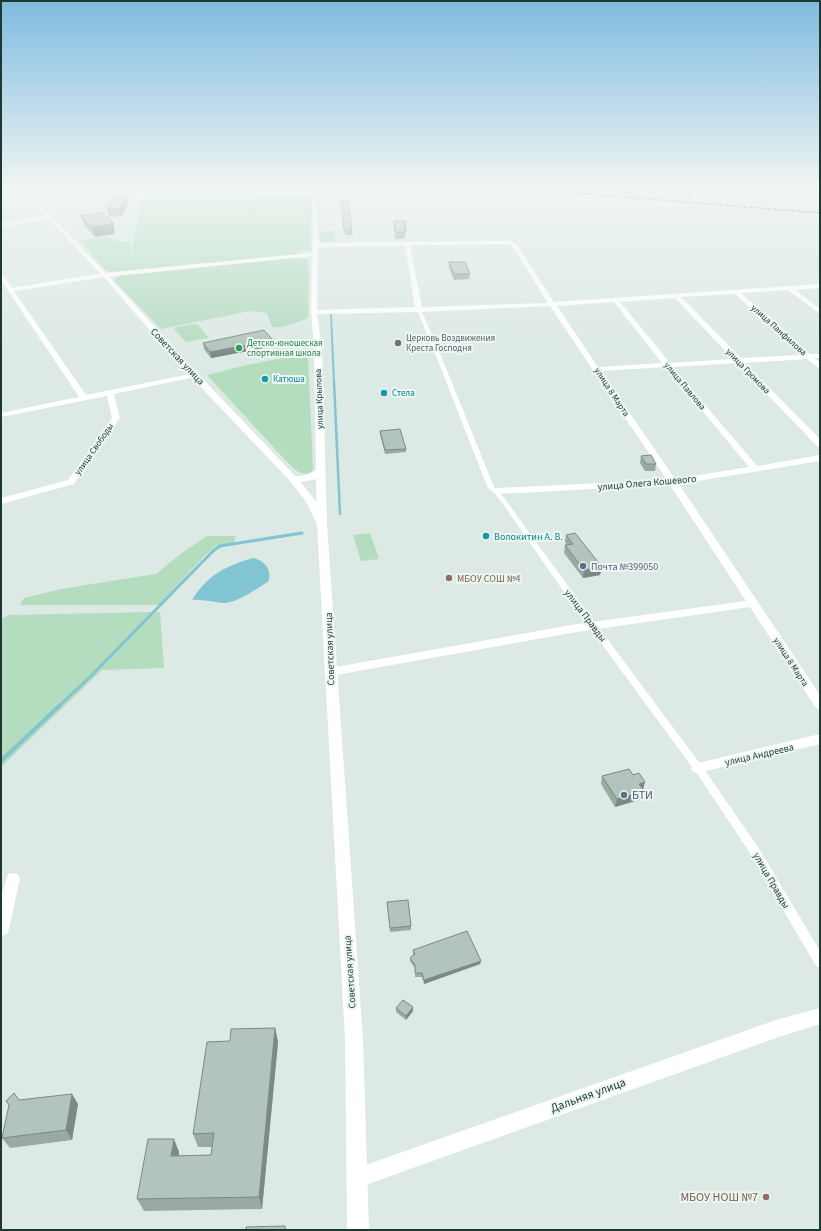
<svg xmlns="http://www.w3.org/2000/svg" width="821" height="1231" viewBox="0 0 821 1231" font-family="'Source Sans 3',sans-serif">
<rect width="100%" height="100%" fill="#dce9e4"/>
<!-- green -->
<g fill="#b4dcbf">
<polygon points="311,194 311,250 298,251 297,254 110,272 105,270 80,240 107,237 116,241 130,242 131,255 141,199"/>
<polygon points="334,231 335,242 320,242 320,232"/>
<path d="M292,258L307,259L309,262L308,318C298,322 284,329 272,327L267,313L250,311L161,329L113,280L119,276L125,275Z"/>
<polygon points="195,324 197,324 209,338 186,342 174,329 176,327"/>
<path d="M305,354L308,356L313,468L311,472C300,477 295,469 288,463L207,375L251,364Z"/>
<polygon points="370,533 379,559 361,561 353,535"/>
<polygon points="207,536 236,536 234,543 216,546 205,555 159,605 20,605 24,598 61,589 156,574 183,552"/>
<polygon points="153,612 160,612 164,668 102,670 1,767 1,619 9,615"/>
</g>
<!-- water -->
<path fill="#81c5d2" d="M253,558C264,560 273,570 268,582C255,589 238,603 223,603C212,602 202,599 192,600C208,575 225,566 253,558Z"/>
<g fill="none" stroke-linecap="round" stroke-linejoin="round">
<!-- stream-far3 -->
<polyline stroke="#81c5d2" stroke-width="2" points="331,314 334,383"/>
<!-- stream-far2 -->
<polyline stroke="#81c5d2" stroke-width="2.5" points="334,382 340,514"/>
<!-- stream-far1 -->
<polyline stroke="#81c5d2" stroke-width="3" points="59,706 92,675 213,551 220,546 302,533"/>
<!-- stream -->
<polyline stroke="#81c5d2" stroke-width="4" points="1,761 60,705"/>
<!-- pedestrian -->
<path fill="#fff" fill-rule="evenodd" d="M417,309L421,310C447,368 470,428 494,487L498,490L507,502L579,601L704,769L758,847L820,951V968L816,966L750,853L698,775L573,605L503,504L494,492L488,488C464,429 442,368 417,310Z"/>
<!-- minor -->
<g fill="#fff" fill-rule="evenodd">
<path d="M143,185H147L143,197L312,193V185H316L317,193L453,190L685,204L692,203L695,199L692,191V185H696V191L700,199L695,205L685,206L453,192L317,196L318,243L510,241L516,244L554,302L820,284V288L795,290L820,309V314L788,290L741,293L810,354H820V358H815L820,363V369L807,359L745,363L820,439V447L817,446L737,363L673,367L757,466L820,455V461L679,484L820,695V709L816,708L750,607L577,632L330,676L326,675L324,672L326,669L330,668L577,624L746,601L670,485L496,494L491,491L496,488L667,480L550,306L419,312L317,314L322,348L327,524L322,527L317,524L316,479L302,482H291L289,480C296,474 306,478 316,470L314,348L311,312L312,256L105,277L14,291L86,395L195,373L199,375L195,377L114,394L120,418L74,484L1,504V498L68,480L112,418L107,396L1,417V413L79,397L1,280V274L3,275L12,288L105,273L312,253L313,231L312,196L73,201L38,206L36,205L73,199L138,197ZM507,244L512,246L548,303L422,307L410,245ZM405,245L415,307L317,310L318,247ZM734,294H735L802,355L741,358L681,297ZM674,298H675L733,359L670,363L620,302ZM614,302L662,363L598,367L557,306ZM666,367L749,467L675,479L601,371Z"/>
<polygon points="50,215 53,217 52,218 1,227 1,223"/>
<polygon points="820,734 820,744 698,773 693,772 691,768 693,764 698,763"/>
<polygon points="13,873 18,874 20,879 9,929 7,934 1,936 1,897 8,874"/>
<polygon points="820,1008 820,1024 776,1038 357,1188 350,1185 347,1178 350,1171 357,1168 776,1020"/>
</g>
<!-- secondary -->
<polygon fill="#fff" fill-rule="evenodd" points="16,185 21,185 107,274 184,359 297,478 316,501 327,524 363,1040 369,1230 347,1230 345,1040 317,524 306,502 291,482 178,363 103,276"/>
<!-- rail -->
<g stroke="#58756d" stroke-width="1.5" stroke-dasharray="4 2" stroke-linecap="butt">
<polyline points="480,185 820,213"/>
<polyline points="575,185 597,190"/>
</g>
</g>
<!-- wall -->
<g fill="#99a9a3">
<polygon points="126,195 128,202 122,216 109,217 107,209"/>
<polygon points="341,202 352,230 353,235 345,235"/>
<polygon points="81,216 115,232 113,232 114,234 95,237 84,225"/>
<polygon points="394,221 406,228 404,239 395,239"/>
<polygon points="449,262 470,274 469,279 454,280 449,268"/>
<polygon points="273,340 274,346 211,358 204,349 203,343"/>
<polygon points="380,431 406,449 406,452 385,454 380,434"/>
<polygon points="641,456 656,464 655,471 645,471 640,463"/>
<polygon points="566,535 602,567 600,575 583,578 564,553 565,545 567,545 565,542"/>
<polygon points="633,775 644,791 642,799 615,807 601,784 602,776"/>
<polygon points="387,902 411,926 411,930 390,932"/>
<polygon points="413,950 481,961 480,964 424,984 422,977 415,977 415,968 410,961 410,958 413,955"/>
<polygon points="413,1007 413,1011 406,1020 396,1012 396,1008"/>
<polygon points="275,1028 278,1042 262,1209 144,1211 137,1199 179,1152 179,1156 211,1155 213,1147 198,1147 193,1134 230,1041"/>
<polygon points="19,1100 78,1104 72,1140 10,1148 2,1138 9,1105 6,1101"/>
</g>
<!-- shaded-wall -->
<g fill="#7d8984">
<polygon points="126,195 128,202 122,216 120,209"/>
<polygon points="406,221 406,228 404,239 404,232"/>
<polygon points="113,222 115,232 113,232 114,234 95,237 92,227"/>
<polygon points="273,340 274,346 211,358 210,352"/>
<polygon points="602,567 600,575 583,578 584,570"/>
<polygon points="645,782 643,790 639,784"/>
<polygon points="644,791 642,799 615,807 617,799"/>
<polygon points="481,961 480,964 424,984 424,980"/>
<polygon points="413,1007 413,1011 406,1020 406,1016"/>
<polygon points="275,1028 278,1042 262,1209 259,1197"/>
<polygon points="72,1094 78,1104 72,1140 66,1130"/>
<polygon points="174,1139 179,1152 177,1169 171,1156"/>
</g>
<!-- building -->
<g fill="#b2c4bd" stroke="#7d8984">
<polygon points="126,195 120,209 107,209 114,196"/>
<polygon points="348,201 352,230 344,230 341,202"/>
<polygon points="102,212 113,222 110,222 112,224 92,227 81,216"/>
<polygon points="394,221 406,221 404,232 395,232"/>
<polygon points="449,262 465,262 470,274 454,274"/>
<polygon points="264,330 273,340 210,352 203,343"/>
<polygon points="400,429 406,449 385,450 380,431"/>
<polygon points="651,455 656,464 646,464 641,456"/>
<polygon points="575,533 602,567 584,570 565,545 573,544 566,535"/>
<polygon points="629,769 633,775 639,773 645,782 639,784 644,791 617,799 602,776"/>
<polygon points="408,900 411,926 390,928 387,902"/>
<polygon points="467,931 481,961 424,980 422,973 415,973 415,965 410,958 415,954 413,950"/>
<polygon points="403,1000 413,1007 406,1016 396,1008"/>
<polygon points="275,1028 259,1197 137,1199 148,1139 174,1139 171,1156 211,1155 214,1133 193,1134 207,1042 230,1041 231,1029"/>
<polygon points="14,1093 19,1100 72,1094 66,1130 2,1138 9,1105 6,1101"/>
<polygon points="285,1226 285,1230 246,1230 246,1227"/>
</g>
<!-- sky -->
<linearGradient id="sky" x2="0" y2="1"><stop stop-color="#7fbbdf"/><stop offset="0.52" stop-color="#eff5f3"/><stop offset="1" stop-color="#eff5f3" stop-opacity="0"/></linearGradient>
<rect width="821" height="357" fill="url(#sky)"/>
<!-- markers -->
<circle fill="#6b7280" stroke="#edf6f1" stroke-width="1.5" cx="398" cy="343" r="4"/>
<circle fill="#2e9e5b" stroke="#edf6f1" stroke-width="1.5" cx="239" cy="348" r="4"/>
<g fill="#0f9aa8" stroke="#edf6f1" stroke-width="1.5">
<circle cx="265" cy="379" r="4"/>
<circle cx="384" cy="393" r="4"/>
<circle cx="486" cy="536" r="4"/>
</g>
<g fill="#5c6f8a" stroke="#edf6f1" stroke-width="1.5">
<circle cx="583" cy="566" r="4"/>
<circle cx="624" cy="795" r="4"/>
</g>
<g fill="#8d6e63" stroke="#edf6f1" stroke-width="1.5">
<circle cx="449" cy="578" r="4"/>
<circle cx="766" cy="1197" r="4"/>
</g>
<g text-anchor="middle" stroke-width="4" stroke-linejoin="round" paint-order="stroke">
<!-- far-street labels -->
<g font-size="9" fill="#1e3932" stroke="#edf6f1">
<text transform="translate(779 330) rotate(42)" y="3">улица Панфилова</text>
<text transform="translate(748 371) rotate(46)" y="3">улица Громова</text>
<text transform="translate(685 386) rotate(50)" y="3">улица Павлова</text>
<text transform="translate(612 392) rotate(57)" y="3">улица 8 Марта</text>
<text transform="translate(319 399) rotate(-92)" y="3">улица Крылова</text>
<text transform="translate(94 449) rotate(-55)" y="3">улица Свободы</text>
<text transform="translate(791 662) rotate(57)" y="3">улица 8 Марта</text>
</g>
<!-- far-worship labels -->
<g font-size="9" fill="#5b616d" stroke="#edf6f1" text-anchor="start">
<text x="406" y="341">Церковь Воздвижения<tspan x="406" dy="10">Креста Господня</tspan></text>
</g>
<!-- far-leisure labels -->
<g font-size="9" fill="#27864d" stroke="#edf6f1" text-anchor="start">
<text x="247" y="346">Детско-юношеская<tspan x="247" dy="10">спортивная школа</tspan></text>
</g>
<!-- far-culture labels -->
<g font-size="9" fill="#0d838f" stroke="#edf6f1" text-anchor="start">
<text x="273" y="382">Катюша</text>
<text x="392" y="396">Стела</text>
</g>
<!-- street labels -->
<g font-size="10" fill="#1e3932" stroke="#edf6f1">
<text transform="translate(178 356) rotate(47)" y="4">Советская улица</text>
<text transform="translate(647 482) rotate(-5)" y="4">улица Олега Кошевого</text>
<text transform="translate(586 615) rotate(53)" y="4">улица Правды</text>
<text transform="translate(329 649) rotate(-92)" y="4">Советская улица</text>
<text transform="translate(759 754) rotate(-13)" y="4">улица Андреева</text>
<text transform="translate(772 880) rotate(60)" y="4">улица Правды</text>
<text transform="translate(349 972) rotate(-94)" y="4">Советская улица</text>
</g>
<!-- culture labels -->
<g font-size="10" fill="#0d838f" stroke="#edf6f1" text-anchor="start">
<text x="494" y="540">Волокитин А. В.</text>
</g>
<!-- service labels -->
<g font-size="10" fill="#4e5e75" stroke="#edf6f1" text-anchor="start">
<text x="591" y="570">Почта №399050</text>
</g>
<!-- education labels -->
<g font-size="10" fill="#785e54" stroke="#edf6f1" text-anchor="start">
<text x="457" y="582">МБОУ СОШ №4</text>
</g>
<!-- near-service labels -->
<g font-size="12" fill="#4e5e75" stroke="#edf6f1" text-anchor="start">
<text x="632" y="799">БТИ</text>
</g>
<!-- near-street labels -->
<g font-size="12" fill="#1e3932" stroke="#edf6f1">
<text transform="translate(588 1095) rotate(-20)" y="4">Дальняя улица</text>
</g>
<!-- near-education labels -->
<g font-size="12" fill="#785e54" stroke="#edf6f1" text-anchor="end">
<text x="758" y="1201">МБОУ НОШ №7</text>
</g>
</g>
<!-- border -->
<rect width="821" height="1231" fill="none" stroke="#1e3932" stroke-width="4"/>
</svg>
